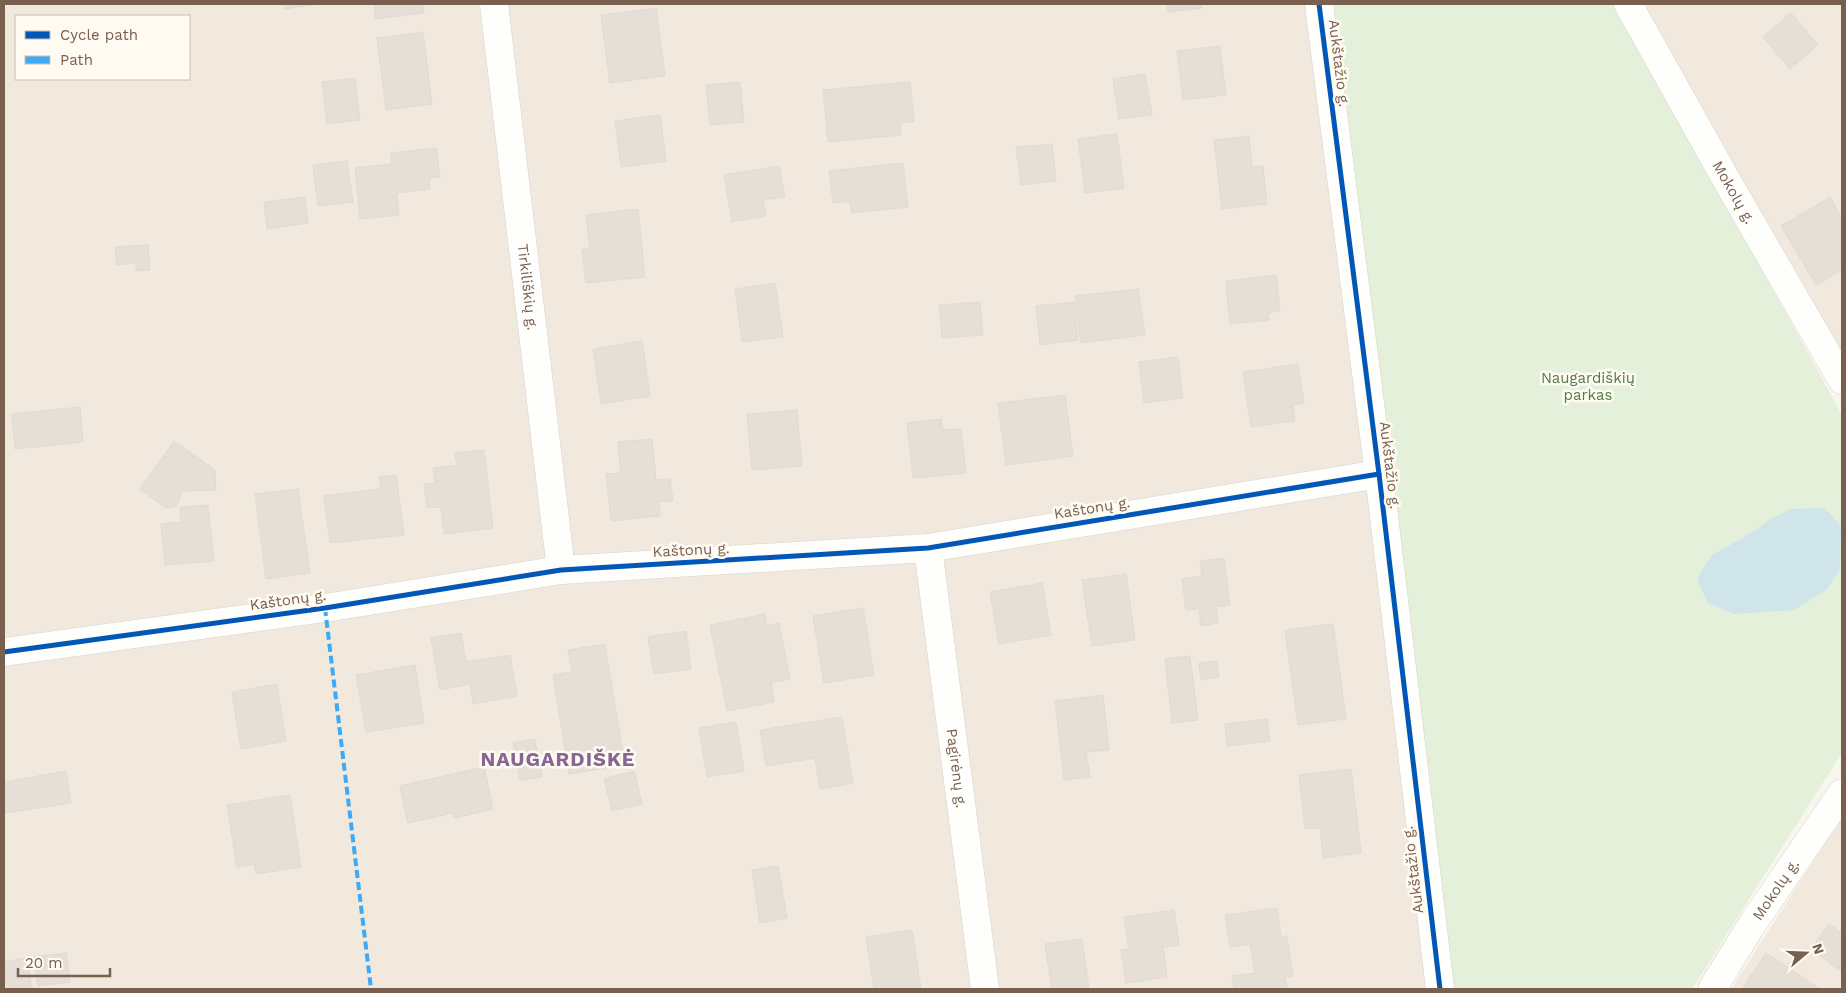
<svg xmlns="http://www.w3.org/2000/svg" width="1846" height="993" viewBox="0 0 1846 993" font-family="'Work Sans',sans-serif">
<rect width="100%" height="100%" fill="#f9f6f0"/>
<!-- residential -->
<g fill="#f1e9de" fill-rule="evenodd">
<path d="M4,4H1310L1430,989H4ZM16,16H189V79H16Z"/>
<polygon points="1641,4 1842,4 1842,352"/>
<polygon points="1842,817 1842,989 1731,989"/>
</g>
<!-- green -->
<path fill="#e5f0db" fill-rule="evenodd" d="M1333,4H1616L1842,415V753L1692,989H1447ZM1754,531L1697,578L1712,555Z"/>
<!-- water -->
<polygon fill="#d0e5ea" points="1825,508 1841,526 1840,570 1826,590 1794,610 1734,614 1707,603 1697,578 1712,555 1754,531 1769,520 1791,509"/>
<!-- building -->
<g fill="#e6dfd7" stroke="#e2dad2">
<polygon points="284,4 318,4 285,9"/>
<polygon points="374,4 423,4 424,13 375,19"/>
<polygon points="1167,4 1202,4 1202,8 1168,12"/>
<polygon points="656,8 665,76 610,83 601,15"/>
<polygon points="1791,13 1818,45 1790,69 1763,37"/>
<polygon points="423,32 432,104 386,110 377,38"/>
<polygon points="1220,46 1226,95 1183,100 1177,51"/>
<polygon points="1145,74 1152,115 1119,119 1113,79"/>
<polygon points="355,78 360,120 327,124 322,82"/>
<polygon points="740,82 744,122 710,125 706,85"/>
<polygon points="910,82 914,121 900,123 901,135 828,142 823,90"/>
<polygon points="660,115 666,161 621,167 615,121"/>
<polygon points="1117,134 1124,188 1085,193 1078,139"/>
<polygon points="1249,136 1252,167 1263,166 1267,204 1222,209 1214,140"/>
<polygon points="1052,144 1056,181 1021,185 1016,147"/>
<polygon points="436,148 440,177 429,178 430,189 397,193 399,215 360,219 355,168 392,164 391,153"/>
<polygon points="347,161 353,202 318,206 313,165"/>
<polygon points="903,163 908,207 851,213 850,201 833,203 829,171"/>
<polygon points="779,166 785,197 763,200 766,216 732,222 724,175"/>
<polygon points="305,197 308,223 267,229 264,202"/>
<polygon points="1830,197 1842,218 1842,269 1816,285 1781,226"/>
<polygon points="638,209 645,277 586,283 582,250 590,249 586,215"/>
<polygon points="148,245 150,270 136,271 136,263 117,265 115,247"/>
<polygon points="1276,275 1280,311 1268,313 1269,320 1230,324 1226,281"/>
<polygon points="775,283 783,337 742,342 735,289"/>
<polygon points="1138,289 1145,335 1081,343 1075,296"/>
<polygon points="980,302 983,335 942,338 939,305"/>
<polygon points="1074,302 1078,340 1040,345 1036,306"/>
<polygon points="642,341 650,396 601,404 593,349"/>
<polygon points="1178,357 1183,398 1144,403 1139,362"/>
<polygon points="1298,364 1304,403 1293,405 1295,421 1251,427 1243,372"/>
<polygon points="1065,395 1073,456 1006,465 998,403"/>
<polygon points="80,407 83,442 15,449 12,414"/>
<polygon points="797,410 802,466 752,470 747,414"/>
<polygon points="941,419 943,430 961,429 966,473 913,478 907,423"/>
<polygon points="652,439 656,480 670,479 673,501 659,502 660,516 611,521 606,474 621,473 618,442"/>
<polygon points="174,441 215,470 216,490 182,491 177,506 166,508 140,489"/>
<polygon points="484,450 493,528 444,534 441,507 427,508 424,484 435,483 433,468 457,465 455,453"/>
<polygon points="396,475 404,535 330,543 324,496 381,489 379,477"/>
<polygon points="298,489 310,573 266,579 255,494"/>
<polygon points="208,505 214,561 165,565 161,524 181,522 180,507"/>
<polygon points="1224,558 1230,605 1216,607 1218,623 1201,626 1199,609 1186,610 1182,579 1202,576 1200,561"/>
<polygon points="1126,574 1135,640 1092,646 1082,580"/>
<polygon points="1042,583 1051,635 999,644 990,592"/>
<polygon points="863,608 874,675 824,683 813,616"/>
<polygon points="765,614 767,626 779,623 790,679 771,683 774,702 727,711 710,625"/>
<polygon points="1333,624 1346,719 1298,725 1285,630"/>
<polygon points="686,631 691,669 654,674 648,637"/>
<polygon points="461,633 466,662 510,655 517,696 473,704 470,684 440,690 431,638"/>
<polygon points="605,644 625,765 569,774 553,675 572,672 568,650"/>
<polygon points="1190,656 1198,720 1172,723 1165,659"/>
<polygon points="1217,661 1219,677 1201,680 1199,663"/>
<polygon points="415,665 424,723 366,732 356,675"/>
<polygon points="277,684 286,741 241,749 232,692"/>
<polygon points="1103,695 1109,750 1086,752 1090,777 1064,780 1055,701"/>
<polygon points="842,717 853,783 820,789 815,758 766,766 760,730"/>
<polygon points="1267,719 1270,741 1227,746 1225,724"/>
<polygon points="736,722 744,771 707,777 699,728"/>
<polygon points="535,739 542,777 520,780 513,743"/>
<polygon points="484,767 493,809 454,818 453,813 408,823 400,786"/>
<polygon points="1351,769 1361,853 1323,858 1320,828 1305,829 1299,775"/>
<polygon points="66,771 71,803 5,813 4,782"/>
<polygon points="634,771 642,804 612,811 604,779"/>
<polygon points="290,795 301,867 256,874 254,864 237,867 227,805"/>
<polygon points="778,866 787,918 760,923 752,870"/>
<polygon points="1277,908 1281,937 1287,936 1293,976 1285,977 1287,989 1234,989 1232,976 1255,973 1250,944 1230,947 1225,915"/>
<polygon points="1174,910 1179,945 1163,947 1167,977 1126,983 1121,950 1129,949 1124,917"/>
<polygon points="1829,924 1842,933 1842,972 1811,949"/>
<polygon points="912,930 921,989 874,989 866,937"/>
<polygon points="1082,939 1089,989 1052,989 1045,944"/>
<polygon points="66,953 70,982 38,986 34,957"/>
<polygon points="1766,953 1820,989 1742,989"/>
<polygon points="27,958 32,989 4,989 4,962"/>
</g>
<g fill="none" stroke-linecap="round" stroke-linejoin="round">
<!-- street casing -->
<g stroke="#d9d3cd" stroke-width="29">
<g id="street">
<path id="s1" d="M494,4L561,570"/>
<polyline points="1319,4 1379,474 1440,989"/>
<path id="s2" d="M1628,4L1731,188L1842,380"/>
<path id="s3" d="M928,548L985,989"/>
<polyline points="4,652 325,608 561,570 928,548 1379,474"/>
<path id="s4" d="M1712,989L1751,926L1842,793"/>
</g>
</g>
<!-- street -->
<use href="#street" stroke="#fefefd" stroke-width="28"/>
<!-- quiet -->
<polyline stroke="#3fa9f5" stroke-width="4" stroke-dasharray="8 4" stroke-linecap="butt" points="325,608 371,989"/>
<!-- cycleway casing -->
<g stroke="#fffbf3" stroke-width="8">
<g id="cycleway">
<polyline points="1319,4 1379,474 1440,989"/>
<polyline points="4,652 325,608 561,570 928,548 1379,474"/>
</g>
</g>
<!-- cycleway -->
<use href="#cycleway" stroke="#0057b8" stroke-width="5"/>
</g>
<g text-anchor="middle" stroke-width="5" stroke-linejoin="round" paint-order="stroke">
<!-- street labels -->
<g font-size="15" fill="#79604e" stroke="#fffbf3">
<text transform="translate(1339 63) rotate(83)" y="5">Aukštažio g.</text>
<text dy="5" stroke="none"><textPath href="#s2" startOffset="216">Mokolų g.</textPath></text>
<text dy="5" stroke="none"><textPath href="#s1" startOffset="285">Tirkiliškių g.</textPath></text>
<text transform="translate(1390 465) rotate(83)" y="5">Aukštažio g.</text>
<text transform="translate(1092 508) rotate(-9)" y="5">Kaštonų g.</text>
<text transform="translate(691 550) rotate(-3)" y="5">Kaštonų g.</text>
<text transform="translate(288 600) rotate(-8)" y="5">Kaštonų g.</text>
<text dy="5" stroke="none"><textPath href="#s3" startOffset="222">Pagirėnų g.</textPath></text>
<text transform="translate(1413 870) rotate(-97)" y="5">Aukštažio g.</text>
<text dy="5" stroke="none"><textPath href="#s4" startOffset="118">Mokolų g.</textPath></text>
</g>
<!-- park labels -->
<g font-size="15" fill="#527e45" stroke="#fffbf3">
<text x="1588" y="383">Naugardiškių<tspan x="1588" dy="17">parkas</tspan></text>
</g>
<!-- district labels -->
<g font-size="20" font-weight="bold" letter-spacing="1" fill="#886694" stroke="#fffbf3">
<text x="558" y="766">NAUGARDIŠKĖ</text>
</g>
</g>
<!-- border -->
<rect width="1846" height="993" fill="none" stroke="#79604e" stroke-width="10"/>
<!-- legend -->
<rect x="15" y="15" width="175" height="65" fill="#fffbf3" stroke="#c9bdb1"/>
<rect x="25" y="31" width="25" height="8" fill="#0057b8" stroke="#c9bdb1"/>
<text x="60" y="40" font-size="15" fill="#79604e">Cycle path</text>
<rect x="25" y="56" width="25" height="8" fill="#3fa9f5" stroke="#c9bdb1"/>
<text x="60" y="65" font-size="15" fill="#79604e">Path</text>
<!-- north arrow -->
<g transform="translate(1806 953) rotate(71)" stroke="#fffbf3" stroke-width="4" paint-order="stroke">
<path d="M0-4L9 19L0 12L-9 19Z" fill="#79604e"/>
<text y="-8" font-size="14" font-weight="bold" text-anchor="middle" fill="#79604e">N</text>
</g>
<!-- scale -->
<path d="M18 968v8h92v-8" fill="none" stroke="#79604e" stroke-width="2.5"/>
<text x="25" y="968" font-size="15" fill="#79604e" stroke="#fffbf3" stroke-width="4" paint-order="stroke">20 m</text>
</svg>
